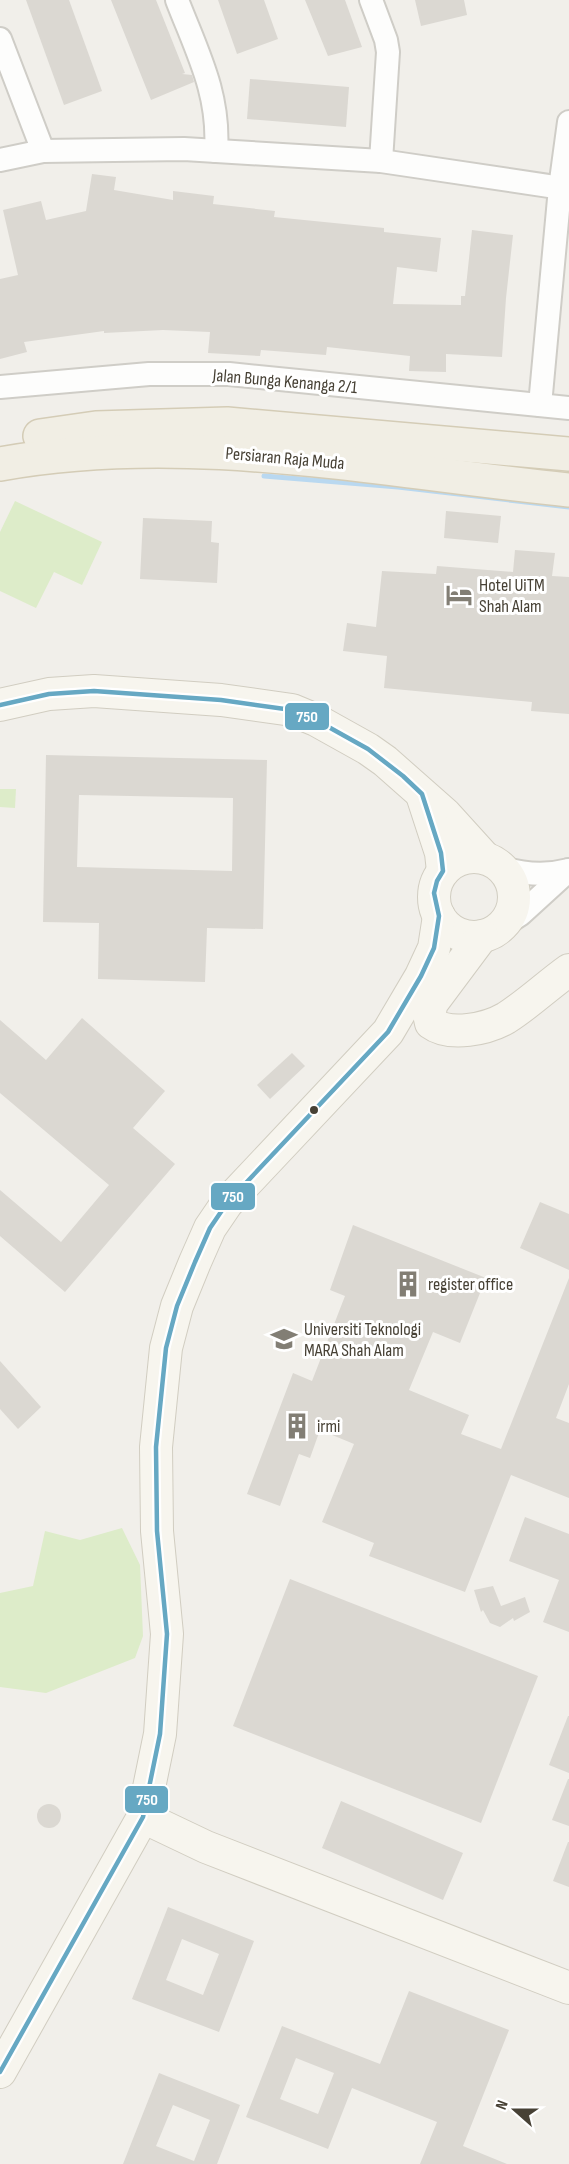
<svg xmlns="http://www.w3.org/2000/svg" width="569" height="2164" viewBox="0 0 569 2164" font-family="'Sofia Sans Condensed',sans-serif">
<rect width="100%" height="100%" fill="#f1efea"/>
<!-- green -->
<g fill="#ddecc9">
<polygon points="15,501 102,542 82,585 54,572 36,608 0,591 0,532"/>
<polygon points="0,789 16,789 15,808 0,807"/>
<polygon points="122,1528 140,1565 143,1636 135,1658 46,1693 0,1687 0,1593 33,1586 45,1531 80,1540"/>
</g>
<g fill="none" stroke-linecap="round" stroke-linejoin="round">
<!-- stream -->
<polyline stroke="#b9d8f0" stroke-width="5" points="264,476 398,487 569,507"/>
</g>
<!-- building -->
<g fill="#dbd8d2" fill-rule="evenodd">
<polygon points="26,0 69,0 102,91 64,105"/>
<polygon points="111,0 156,0 185,73 182,74 192,75 194,82 151,100"/>
<polygon points="218,0 264,0 278,39 237,54"/>
<polygon points="305,0 345,0 362,47 328,56"/>
<polygon points="415,0 464,0 467,15 421,26"/>
<polygon points="250,79 349,87 346,127 247,119"/>
<polygon points="92,174 116,177 114,190 173,200 173,191 214,196 213,204 275,211 274,217 384,228 384,232 441,238 437,272 397,267 393,304 461,305 461,296 465,296 472,230 513,235 506,298 502,357 446,354 446,372 409,371 410,356 327,347 326,355 261,350 260,356 208,353 210,332 163,330 104,333 104,331 24,342 27,352 0,359 0,279 18,275 3,210 41,201 46,220 86,211"/>
<polygon points="446,511 501,516 498,543 444,538"/>
<polygon points="143,518 212,521 211,542 219,543 217,583 140,579"/>
<polygon points="515,550 555,553 552,576 569,577 569,714 531,711 532,702 384,688 387,656 343,651 347,623 376,627 382,571 436,574 437,566 513,572"/>
<path d="M46,755L267,760L263,929L207,928L205,982L98,979L99,923L43,922ZM79,795L233,798L232,871L77,867Z"/>
<polygon points="82,1018 165,1091 133,1128 175,1164 65,1292 0,1236 0,1190 61,1242 109,1185 0,1093 0,1020 46,1060"/>
<polygon points="292,1053 305,1066 270,1099 257,1085"/>
<polygon points="540,1202 569,1214 569,1270 520,1248"/>
<polygon points="353,1225 486,1278 460,1343 433,1332 409,1390 469,1415 461,1434 501,1449 569,1278 569,1384 556,1418 569,1423 569,1498 511,1475 465,1592 369,1556 374,1543 322,1522 354,1444 320,1430 310,1458 299,1454 280,1506 247,1494 293,1373 312,1381 345,1296 330,1290"/>
<polygon points="0,1361 41,1407 18,1429 0,1409"/>
<polygon points="525,1517 569,1534 569,1632 543,1622 559,1580 509,1561"/>
<polygon points="290,1579 538,1676 481,1823 233,1726"/>
<polygon points="493,1586 501,1606 525,1597 530,1612 514,1621 513,1618 500,1627 490,1623 483,1610 481,1612 474,1590"/>
<polygon points="568,1716 569,1716 569,1773 549,1765"/>
<polygon points="568,1779 569,1779 569,1826 552,1820"/>
<polygon points="341,1801 463,1853 443,1900 322,1848"/>
<circle cx="49" cy="1816" r="12"/>
<polygon points="568,1842 569,1842 569,1887 553,1881"/>
<path d="M168,1907L254,1941L219,2032L132,1999ZM182,1939L219,1954L203,1995L166,1980Z"/>
<path d="M409,1991L509,2030L463,2146L507,2164H420L437,2122L352,2088L328,2149L246,2117L282,2026L380,2064ZM296,2058L334,2073L318,2114L280,2099Z"/>
<path d="M159,2073L240,2105L217,2164H123ZM173,2105L210,2120L194,2161L156,2146Z"/>
</g>
<g fill="none" stroke-linecap="round" stroke-linejoin="round">
<!-- street casing -->
<g stroke="#cfcdc7" stroke-width="26">
<g id="street">
<path d="M177,0C197,52 220,94 216,151"/>
<polyline points="371,0 386,40 388,52 381,161"/>
<polyline points="0,39 43,151"/>
<polyline points="0,160 43,151 184,149 381,161 569,189"/>
<polyline points="0,387 149,374 229,374 569,408"/>
<polyline points="540,405 560,188 569,122"/>
<path d="M503,868C526,875 546,876 569,870"/>
<polyline points="504,925 521,914 569,870"/>
</g>
</g>
<!-- secondary casing -->
<g stroke="#d1cdc1" stroke-width="34">
<g id="secondary">
<polyline points="0,705 49,694 94,691 221,700 292,710 316,720 368,749 385,761 445,814 484,857"/>
<polyline points="423,798 441,853 443,871"/>
<circle cx="474" cy="897" r="40"/>
<path d="M482,936L432,1003L429,1014L431,1023C450,1037 487,1029 506,1018C528,1004 548,985 569,970"/>
<polyline points="143,1817 206,1847 569,1988"/>
<polyline points="0,2072 143,1817 160,1734 167,1634 157,1531 156,1447 166,1348 177,1306 195,1262 210,1228 227,1203 388,1032 421,976 434,948 439,916"/>
</g>
</g>
<!-- primary casing -->
<g stroke="#d4ccb6" stroke-width="36">
<g id="primary">
<polyline points="40,436 96,428 227,424 569,454"/>
<path d="M0,464C189,430 380,471 569,490"/>
</g>
</g>
<!-- street -->
<use href="#street" stroke="#fdfdfc" stroke-width="22"/>
<!-- secondary -->
<use href="#secondary" stroke="#f7f5ee" stroke-width="32"/>
<!-- primary -->
<use href="#primary" stroke="#f1eee4" stroke-width="33"/>
<!-- bus-1 casing -->
<g stroke="#fff" stroke-width="9">
<polyline id="bus-1" points="0,705 49,694 94,691 221,700 292,710 316,720 368,749 403,776 422,794 441,853 443,871 437,881 434,893 439,916 434,948 421,976 388,1032 227,1203 210,1228 195,1262 177,1306 166,1348 156,1447 157,1531 167,1634 160,1734 143,1817 0,2072"/>
</g>
<!-- bus-1 -->
<use href="#bus-1" stroke="#66a8c3" stroke-width="4.5"/>
</g>
<!-- icons -->
<defs>
<g id="hotel-bare" transform="scale(2.07)"><path d="M-6-4.5h1.5V1H6V5H4.5V3h-9V5H-6ZM-4 0a1.8 1.8 0 1 1 3.6 0ZM.5 0V-2.5h3Q6-2.5 6 0Z" fill="#827e74" stroke="#fff" stroke-width="2.5" paint-order="stroke"/></g>
<g id="building-bare" transform="scale(2.07)"><path d="M-4-6H4V6H1V3H-1V6H-4ZM-2.5-4.3h1.7v1.8h-1.7ZM.8-4.3h1.7v1.8H.8ZM-2.5-1h1.7V.8h-1.7ZM.8-1h1.7V.8H.8Z" fill="#827e74" stroke="#fff" stroke-width="2.5" paint-order="stroke"/></g>
<g id="university-bare" transform="scale(2.07)"><path d="M0-5L7-2L0 1L-7-2ZM-4 1L0 2.5L4 1V4Q0 6-4 4Z" fill="#827e74" stroke="#fff" stroke-width="2.5" paint-order="stroke"/></g>
</defs>
<g fill-rule="evenodd">
<use href="#hotel-bare" x="459" y="595"/>
<use href="#building-bare" x="408" y="1284"/>
<use href="#university-bare" x="284" y="1339"/>
<use href="#building-bare" x="297" y="1426"/>
</g>
<!-- markers -->
<circle fill="#474135" stroke="#fff" stroke-width="2" cx="314" cy="1110" r="5"/>
<g text-anchor="middle" stroke-width="6" stroke-linejoin="round" paint-order="stroke">
<!-- street labels -->
<g font-size="18" fill="#474135" stroke="#fff">
<text transform="translate(285 381) rotate(5)" y="6">Jalan Bunga Kenanga 2/1</text>
<text transform="translate(285 458) rotate(5)" y="6">Persiaran Raja Muda</text>
</g>
<!-- poi labels -->
<g font-size="18" fill="#474135" stroke="#fff" text-anchor="start">
<text x="479" y="591">Hotel UiTM<tspan x="479" dy="21">Shah Alam</tspan></text>
<text x="428" y="1290">register office</text>
<text x="304" y="1335">Universiti Teknologi<tspan x="304" dy="21">MARA Shah Alam</tspan></text>
<text x="317" y="1432">irmi</text>
</g>
</g>
<g stroke="#fff" stroke-width="2">
<rect x="284" y="702" width="46" height="29" rx="6" fill="#66a8c3"/>
<rect x="210" y="1182" width="46" height="29" rx="6" fill="#66a8c3"/>
<rect x="124" y="1785" width="45" height="29" rx="6" fill="#66a8c3"/>
</g>
<g font-size="16" text-anchor="middle" font-weight="bold" fill="#fff">
<text x="307" y="722">750</text>
<text x="233" y="1202">750</text>
<text x="147" y="1805">750</text>
</g>
<!-- north arrow -->
<g transform="translate(515 2110) rotate(291)" stroke="#ffffff" stroke-width="4.5" paint-order="stroke">
<path d="M0-4.5L10 22L0 15L-10 22Z" fill="#474135"/>
<text y="-9" font-size="16" font-weight="bold" text-anchor="middle" fill="#474135">N</text>
</g>
</svg>
